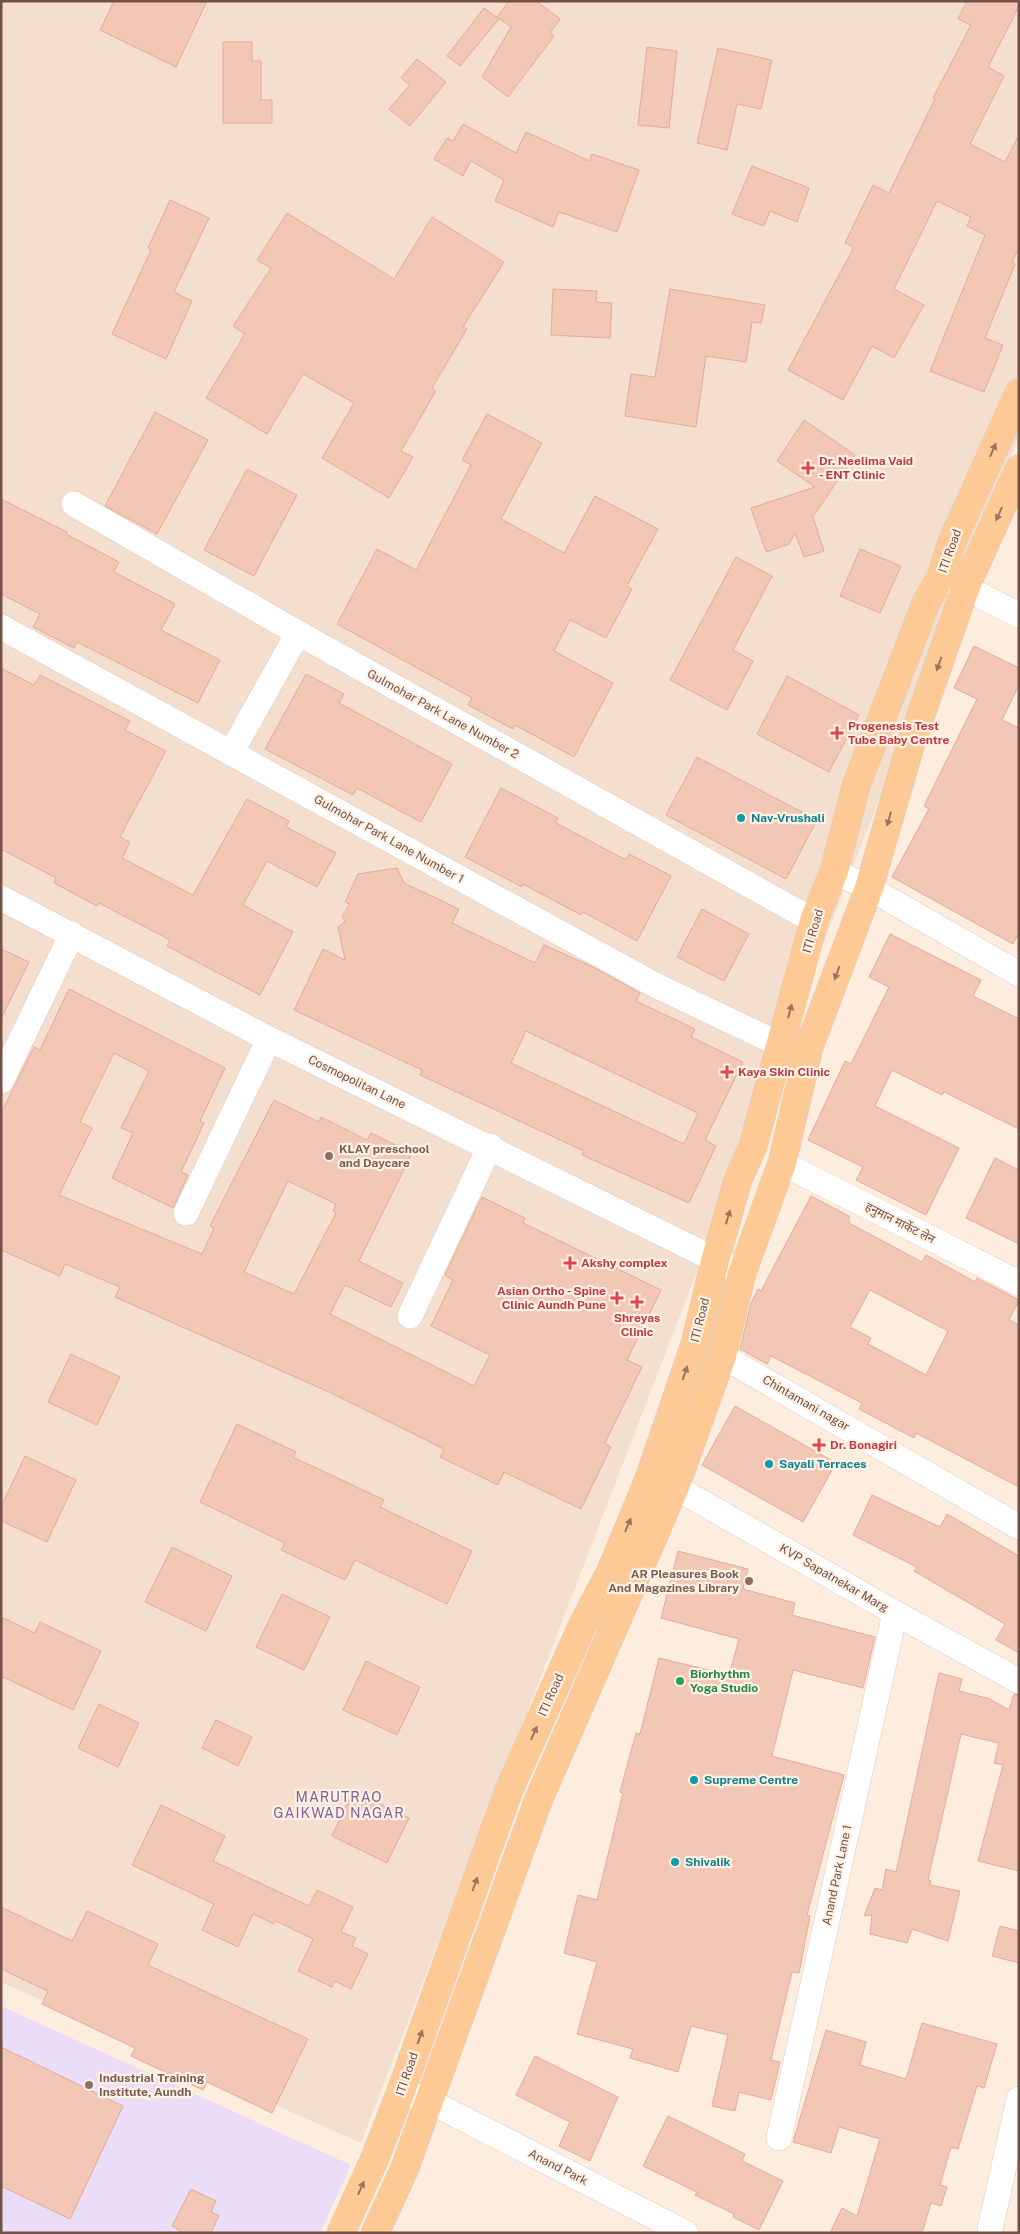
<svg xmlns="http://www.w3.org/2000/svg" width="1020" height="2234" viewBox="0 0 1020 2234" font-family="'Public Sans','Noto Sans Devanagari',sans-serif">
<rect width="100%" height="100%" fill="#fdeddf"/>
<!-- residential -->
<polygon fill="#f4decd" points="1,1 1019,1 1019,436 361,2143 1,1982"/>
<!-- education -->
<polygon fill="#ebdcf8" points="1,2006 351,2165 320,2233 1,2233"/>
<!-- building -->
<g fill="#f2c7b6" stroke="#e5ab96" fill-rule="evenodd">
<polygon points="114,1 207,1 176,67 100,30"/>
<polygon points="509,1 536,1 560,19 550,33 554,36 508,97 482,77 511,27 497,17"/>
<polygon points="967,1 1019,1 1019,6 988,67 1004,76 970,144 1005,162 1019,135 1019,248 1012,262 1015,264 985,338 1003,345 984,392 930,371 985,235 967,226 971,217 937,201 894,289 924,305 894,358 872,346 843,400 788,370 854,247 845,243 873,185 889,193 935,99 933,98 971,25 958,19"/>
<polygon points="484,8 499,19 460,66 447,56"/>
<polygon points="223,42 252,42 252,61 261,61 261,100 272,100 272,123 223,123"/>
<polygon points="647,47 677,51 669,128 638,125"/>
<polygon points="718,48 772,60 761,109 737,104 727,150 697,143"/>
<polygon points="417,59 446,82 410,126 389,109 410,85 401,78"/>
<polygon points="463,124 516,153 526,132 590,161 592,154 639,170 617,232 559,212 553,227 495,201 504,180 471,161 463,176 434,159 447,138 453,141"/>
<polygon points="752,166 809,188 797,222 770,211 764,226 732,214"/>
<polygon points="170,200 209,218 174,292 192,301 166,359 112,334 151,250 148,248"/>
<polygon points="287,213 394,279 432,217 504,262 463,327 467,329 432,388 436,391 401,451 413,457 389,498 322,458 354,403 303,374 267,434 206,398 245,334 233,326 271,268 257,260"/>
<polygon points="553,289 597,291 596,302 612,303 610,338 551,335"/>
<polygon points="670,289 765,305 761,323 752,322 746,362 706,356 696,427 625,416 631,374 655,377"/>
<polygon points="155,412 208,440 157,534 105,506"/>
<polygon points="487,414 542,443 501,519 564,553 595,496 658,529 627,586 632,589 606,638 570,620 554,651 613,683 574,757 515,725 513,729 468,705 472,698 337,624 377,549 416,570 471,465 462,460"/>
<polygon points="804,420 855,455 813,517 824,551 804,557 795,533 789,544 766,552 751,508 815,487 777,461"/>
<polygon points="247,469 297,495 254,576 204,550"/>
<polygon points="1,499 67,532 66,534 119,562 114,572 175,604 161,630 220,660 198,703 77,642 74,648 33,627 40,614 1,594"/>
<polygon points="860,549 901,566 880,613 840,596"/>
<polygon points="736,557 772,576 733,650 753,661 727,710 670,680"/>
<polygon points="974,646 1019,668 1019,685 1002,720 1019,728 1019,932 1013,944 892,877 929,809 924,806 977,699 954,688"/>
<polygon points="1,668 34,685 40,675 95,703 130,721 125,730 166,751 120,837 130,842 122,858 193,895 247,799 289,821 286,827 336,853 317,887 267,861 243,905 293,932 260,995 167,946 170,940 99,903 97,906 54,883 56,878 1,849"/>
<polygon points="306,674 344,694 339,703 452,764 421,822 357,788 353,795 265,749"/>
<polygon points="787,676 859,715 829,772 757,734"/>
<polygon points="697,757 817,820 786,879 666,815"/>
<polygon points="501,788 558,818 556,823 626,860 629,854 671,876 637,941 583,912 581,915 523,884 522,887 465,857"/>
<path d="M397,868L404,883L459,909L452,923L535,963L544,945L595,968L640,993L636,1001L695,1029L691,1037L743,1062L705,1140L716,1146L689,1203L582,1155L584,1151L420,1075L422,1070L294,1010L323,949L345,960L338,927L345,922L342,916L350,904L345,902L358,874ZM526,1031L698,1113L684,1144L511,1063Z"/>
<polygon points="702,909 749,934 724,981 677,957"/>
<polygon points="890,934 981,980 973,996 1019,1019 1019,1129 944,1092 942,1095 892,1070 875,1106 959,1148 926,1215 856,1180 863,1167 808,1140 845,1061 851,1064 889,987 869,977"/>
<polygon points="1,949 29,962 1,1019"/>
<path d="M69,989L225,1068L200,1121L204,1123L181,1172L188,1175L173,1208L112,1178L133,1133L121,1128L149,1071L114,1053L80,1122L92,1128L59,1195L202,1254L214,1228L210,1226L274,1100L319,1122L321,1117L367,1140L371,1133L412,1153L359,1261L403,1283L391,1307L345,1285L330,1314L474,1386L490,1355L431,1326L453,1280L445,1275L482,1197L525,1218L523,1223L661,1290L627,1360L642,1367L605,1443L611,1447L581,1509L504,1472L498,1485L440,1457L444,1449L329,1392L115,1297L120,1287L65,1264L60,1276L1,1250V1113L34,1047L40,1050ZM288,1181L336,1204L333,1211L336,1213L294,1294L244,1272Z"/>
<polygon points="995,1158 1019,1170 1019,1244 966,1218"/>
<path d="M811,1196L849,1216V1223L922,1262L926,1255L975,1282L977,1278L1019,1300L1009,1320L1019,1325V1487L916,1433L914,1438L859,1409L862,1403L771,1356L767,1364L740,1349L751,1303L758,1289L761,1291ZM870,1290L948,1331L926,1375L868,1344L871,1338L850,1327Z"/>
<polygon points="71,1354 120,1377 97,1425 48,1402"/>
<polygon points="735,1406 836,1463 803,1522 702,1465"/>
<polygon points="237,1424 296,1452 293,1457 384,1500 380,1507 472,1551 447,1604 355,1560 345,1580 281,1550 285,1543 200,1502"/>
<polygon points="25,1456 76,1480 47,1542 1,1521 1,1507"/>
<polygon points="872,1495 940,1527 947,1514 1019,1556 1019,1653 996,1640 1005,1624 914,1571 917,1567 853,1535"/>
<polygon points="172,1547 232,1576 206,1631 145,1602"/>
<polygon points="678,1551 748,1569 743,1589 795,1603 792,1615 875,1637 863,1688 793,1670 772,1756 844,1775 807,1915 810,1916 799,1973 792,1972 771,2060 780,2062 771,2100 739,2092 735,2111 712,2106 728,2035 691,2026 678,2072 630,2058 633,2049 577,2034 597,1962 564,1953 578,1895 597,1900 623,1793 620,1792 636,1733 640,1734 659,1658 729,1675 739,1639 661,1618"/>
<polygon points="282,1594 330,1617 304,1670 256,1647"/>
<polygon points="1,1617 35,1633 40,1622 101,1651 73,1710 1,1676"/>
<polygon points="366,1661 420,1687 397,1735 343,1710"/>
<polygon points="939,1673 962,1679 959,1691 990,1699 1009,1710 1014,1694 1019,1695 1019,1871 978,1861 1003,1765 994,1763 999,1743 961,1734 928,1880 931,1881 930,1885 960,1891 948,1941 912,1929 907,1943 870,1934 872,1915 864,1916 875,1888 882,1890 886,1869 896,1872"/>
<polygon points="99,1704 139,1723 118,1767 78,1748"/>
<polygon points="216,1720 252,1737 238,1766 202,1748"/>
<polygon points="353,1791 409,1818 387,1863 332,1836"/>
<polygon points="161,1805 225,1836 213,1861 309,1906 317,1890 353,1907 341,1932 356,1938 352,1946 368,1954 351,1989 335,1981 332,1987 298,1971 313,1939 276,1921 274,1924 253,1914 238,1947 202,1930 214,1904 132,1865"/>
<polygon points="1,1907 72,1941 87,1911 158,1944 148,1965 308,2039 272,2113 207,2082 203,2090 131,2056 135,2048 42,2004 48,1991 1,1969"/>
<polygon points="1000,1926 1019,1931 1019,1963 992,1956"/>
<polygon points="922,2023 997,2044 984,2088 977,2086 958,2149 951,2147 940,2185 947,2187 941,2206 931,2203 922,2233 830,2233 842,2208 857,2216 880,2139 839,2127 831,2153 793,2142 826,2030 866,2042 860,2065 906,2079"/>
<polygon points="1,2047 123,2106 70,2219 1,2186"/>
<polygon points="535,2056 618,2097 590,2161 559,2146 570,2122 516,2095"/>
<polygon points="668,2116 745,2154 742,2161 783,2181 759,2230 733,2217 734,2214 695,2195 697,2192 643,2166"/>
<polygon points="191,2189 216,2201 211,2212 219,2216 211,2233 184,2233 172,2226"/>
</g>
<g fill="none" stroke-linecap="round" stroke-linejoin="round">
<!-- minor casing -->
<g stroke="#e2cabe" stroke-width="26">
<g id="minor">
<polyline points="74,504 298,633 814,921"/>
<polyline points="948,579 1019,615"/>
<polyline points="1,627 655,985 781,1045"/>
<polyline points="231,753 298,633"/>
<polyline points="834,871 869,888 1019,974"/>
<polyline points="1,898 269,1039 742,1273"/>
<polyline points="1,1081 72,934"/>
<polyline points="782,1163 1019,1283"/>
<polyline points="186,1213 269,1039"/>
<polyline points="410,1316 490,1146"/>
<polyline points="722,1356 1019,1527"/>
<polyline points="657,1479 675,1487 895,1613 1019,1681"/>
<polyline points="401,2091 429,2101 686,2233"/>
<polyline points="779,2138 895,1613"/>
<polyline points="990,2229 1019,2099"/>
</g>
</g>
<!-- major casing -->
<g stroke="#d8cecb" stroke-width="29">
<g id="major">
<polyline points="341,2233 375,2158 401,2091 509,1790 583,1624 611,1571 650,1476 695,1344 715,1261 738,1180 753,1146 814,921 834,871 857,783 926,603 941,576 952,542 1019,393"/>
<polyline points="375,2233 404,2170 538,1801 675,1487 722,1356 742,1273 782,1163 809,1047 869,888 911,743 966,586 1019,469"/>
</g>
</g>
<!-- minor -->
<use href="#minor" stroke="#fff" stroke-width="25"/>
<!-- major -->
<use href="#major" stroke="#fdca95" stroke-width="28"/>
</g>
<!-- one-way arrows -->
<defs><path id="oneway-solid" d="M-6-.8H1V-3.2L6.5 0L1 3.2V.8H-6Z" transform="scale(1.25)"/></defs>
<g fill="#9c755e">
<use href="#oneway-solid" transform="translate(993 450) rotate(-66)"/>
<use href="#oneway-solid" transform="translate(999 514) rotate(114)"/>
<use href="#oneway-solid" transform="translate(939 664) rotate(109)"/>
<use href="#oneway-solid" transform="translate(889 819) rotate(106)"/>
<use href="#oneway-solid" transform="translate(837 973) rotate(110)"/>
<use href="#oneway-solid" transform="translate(790 1011) rotate(-75)"/>
<use href="#oneway-solid" transform="translate(728 1217) rotate(-74)"/>
<use href="#oneway-solid" transform="translate(685 1373) rotate(-71)"/>
<use href="#oneway-solid" transform="translate(628 1525) rotate(-66)"/>
<use href="#oneway-solid" transform="translate(534 1733) rotate(-66)"/>
<use href="#oneway-solid" transform="translate(475 1884) rotate(-70)"/>
<use href="#oneway-solid" transform="translate(420 2037) rotate(-70)"/>
<use href="#oneway-solid" transform="translate(361 2188) rotate(-66)"/>
</g>
<!-- markers -->
<g fill="#e0444e" stroke="#fff2e5" stroke-width="2">
<path d="M805.5 460.5h5v5h5v5h-5v5h-5v-5h-5v-5h5z"/>
<path d="M834.5 725.5h5v5h5v5h-5v5h-5v-5h-5v-5h5z"/>
<path d="M724.5 1064.5h5v5h5v5h-5v5h-5v-5h-5v-5h5z"/>
<path d="M567.5 1255.5h5v5h5v5h-5v5h-5v-5h-5v-5h5z"/>
<path d="M614.5 1290.5h5v5h5v5h-5v5h-5v-5h-5v-5h5z"/>
<path d="M634.5 1294.5h5v5h5v5h-5v5h-5v-5h-5v-5h5z"/>
<path d="M816.5 1437.5h5v5h5v5h-5v5h-5v-5h-5v-5h5z"/>
</g>
<g fill="#0f9aa8" stroke="#fff2e5" stroke-width="2">
<circle cx="741" cy="818" r="5"/>
<circle cx="769" cy="1464" r="5"/>
<circle cx="694" cy="1780" r="5"/>
<circle cx="675" cy="1862" r="5"/>
</g>
<g fill="#8d6e63" stroke="#fff2e5" stroke-width="2">
<circle cx="329" cy="1156" r="5"/>
<circle cx="749" cy="1581" r="5"/>
<circle cx="89" cy="2085" r="5"/>
</g>
<circle fill="#2e9e5b" stroke="#fff2e5" stroke-width="2" cx="680" cy="1681" r="5"/>
<g text-anchor="middle" stroke-width="4.5" stroke-linejoin="round" paint-order="stroke">
<!-- health labels -->
<g font-size="12" font-weight="bold" fill="#be3a42" stroke="#fff2e5" text-anchor="start">
<text x="819" y="465">Dr. Neelima Vaid<tspan x="819" dy="14">- ENT Clinic</tspan></text>
<text x="848" y="730">Progenesis Test<tspan x="848" dy="14">Tube Baby Centre</tspan></text>
<text x="738" y="1076">Kaya Skin Clinic</text>
<text x="581" y="1267">Akshy complex</text>
<text x="606" y="1295" text-anchor="end">Asian Ortho - Spine<tspan x="606" dy="14">Clinic Aundh Pune</tspan></text>
<text x="637" y="1322" text-anchor="middle">Shreyas<tspan x="637" dy="14">Clinic</tspan></text>
<text x="830" y="1449">Dr. Bonagiri</text>
</g>
<!-- street labels -->
<g font-size="12" fill="#735147" stroke="#fff2e5">
<text transform="translate(950 551) rotate(-70)" y="4">ITI Road</text>
<text transform="translate(443 714) rotate(29)" y="4">Gulmohar Park Lane Number 2</text>
<text transform="translate(389 839) rotate(29)" y="4">Gulmohar Park Lane Number 1</text>
<text transform="translate(813 931) rotate(-73)" y="4">ITI Road</text>
<text transform="translate(357 1082) rotate(26)" y="4">Cosmopolitan Lane</text>
<text transform="translate(900 1223) rotate(27)" y="4">हनुमान मार्केट लेन</text>
<text transform="translate(700 1320) rotate(-76)" y="4">ITI Road</text>
<text transform="translate(806 1403) rotate(30)" y="4">Chintamani nagar</text>
<text transform="translate(834 1578) rotate(30)" y="4">KVP Sapatnekar Marg</text>
<text transform="translate(551 1695) rotate(-66)" y="4">ITI Road</text>
<text transform="translate(837 1875) rotate(-78)" y="4">Anand Park Lane 1</text>
<text transform="translate(407 2074) rotate(-71)" y="4">ITI Road</text>
<text transform="translate(558 2167) rotate(27)" y="4">Anand Park</text>
</g>
<!-- culture labels -->
<g font-size="12" font-weight="bold" fill="#0d838f" stroke="#fff2e5" text-anchor="start">
<text x="751" y="822">Nav-Vrushali</text>
<text x="779" y="1468">Sayali Terraces</text>
<text x="704" y="1784">Supreme Centre</text>
<text x="685" y="1866">Shivalik</text>
</g>
<!-- education labels -->
<g font-size="12" font-weight="bold" fill="#785e54" stroke="#fff2e5" text-anchor="start">
<text x="339" y="1153">KLAY preschool<tspan x="339" dy="14">and Daycare</tspan></text>
<text x="739" y="1578" text-anchor="end">AR Pleasures Book<tspan x="739" dy="14">And Magazines Library</tspan></text>
<text x="99" y="2082">Industrial Training<tspan x="99" dy="14">Institute, Aundh</tspan></text>
</g>
<!-- leisure labels -->
<g font-size="12" font-weight="bold" fill="#27864d" stroke="#fff2e5" text-anchor="start">
<text x="690" y="1678">Biorhythm<tspan x="690" dy="14">Yoga Studio</tspan></text>
</g>
<!-- neighbourhood labels -->
<g font-size="14" letter-spacing="1" fill="#7f6297" stroke="#fff2e5">
<text x="339" y="1802">MARUTRAO<tspan x="339" dy="16">GAIKWAD NAGAR</tspan></text>
</g>
</g>
<!-- border -->
<rect width="1020" height="2234" fill="none" stroke="#735147" stroke-width="5"/>
</svg>
